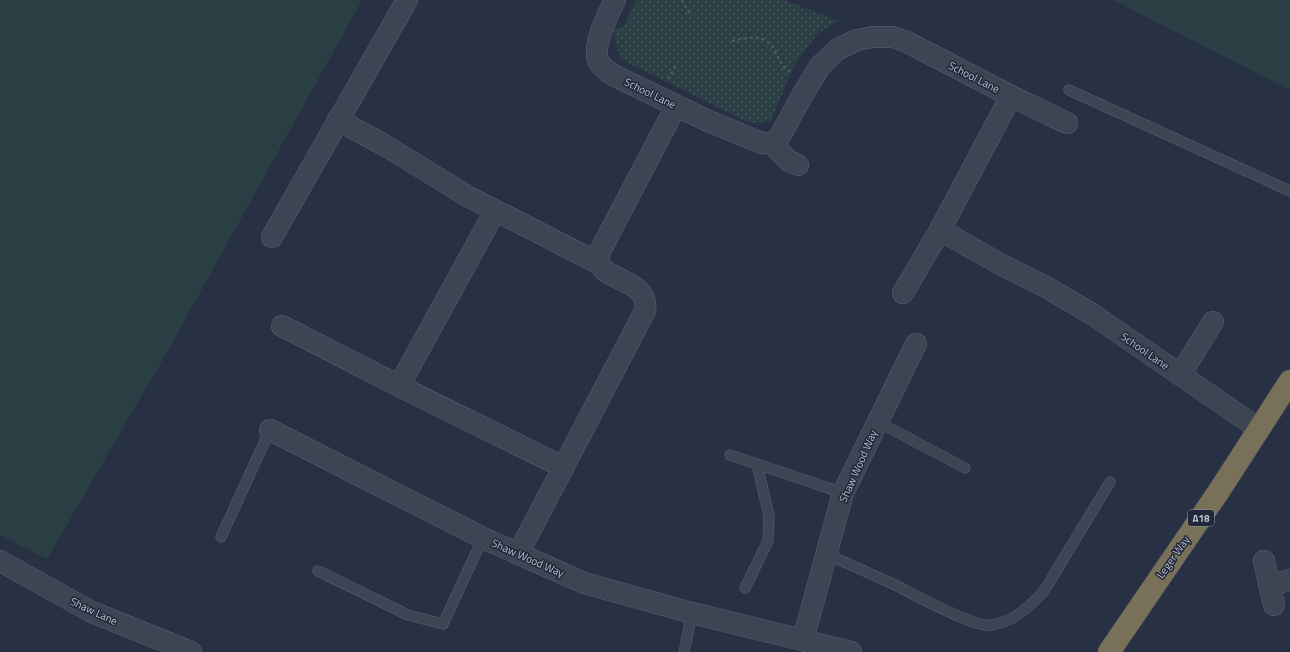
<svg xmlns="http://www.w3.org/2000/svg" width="1290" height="652" viewBox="0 0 1290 652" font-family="'Titillium Web',sans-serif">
<defs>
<pattern id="park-dots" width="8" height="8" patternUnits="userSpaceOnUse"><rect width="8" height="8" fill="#2a3f44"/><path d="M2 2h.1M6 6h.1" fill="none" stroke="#47595e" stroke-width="1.8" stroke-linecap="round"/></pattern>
</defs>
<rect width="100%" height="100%" fill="#283143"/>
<!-- grass -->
<g fill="#2a3f44">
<polygon points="0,0 362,0 166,354 47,559 0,535"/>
<polygon points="1113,0 1290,0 1290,90"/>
</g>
<!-- park -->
<polygon fill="url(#park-dots)" points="636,0 784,0 839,21 818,33 793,67 771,121 750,123 620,59 613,30 624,26"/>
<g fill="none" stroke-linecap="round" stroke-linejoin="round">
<!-- lane casing -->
<g stroke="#5b6170" stroke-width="11">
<g id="lane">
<polyline points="1069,90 1290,191"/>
<polyline points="878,422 965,468"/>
<polyline points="730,455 843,493"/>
<polyline points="221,537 270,430"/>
<path d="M826,554C849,564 871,574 893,584C912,593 974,628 991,625C1014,622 1029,607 1044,591L1110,482"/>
<polyline points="318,571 408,615 443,624 483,538"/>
<polyline points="745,588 768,541 769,516 757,464"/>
<polyline points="684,652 692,613"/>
</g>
</g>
<!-- street casing -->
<g stroke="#5b6170" stroke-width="22">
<g id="street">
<path d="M615,0C608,15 591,46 599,62C602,68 607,71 613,75L706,120L762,143H771L779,138L803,94L820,66L838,49L857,40L873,37H893L907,42L1011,96L940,230L1002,265L1046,287L1092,314L1259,429"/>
<polyline points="1011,96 1067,123"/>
<polyline points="338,120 386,146 467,196 598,263"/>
<polyline points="771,143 789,161 798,165"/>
<polyline points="272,237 407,0"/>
<polyline points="903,293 940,230"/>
<polyline points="282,326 411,392 563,467"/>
<polyline points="1180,375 1213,322"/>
<polyline points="399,386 495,211"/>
<polyline points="270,430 483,538 584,583 692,613 851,652"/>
<path d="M518,554L645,311C649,285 621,283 604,270C602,268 600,265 598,263L600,251L676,106"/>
<polyline points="0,561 92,612 191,652"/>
<polyline points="1264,561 1274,605"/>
<polyline points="1270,585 1290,580"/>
<polyline points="803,640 843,493 916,344"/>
</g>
</g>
<!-- highway casing -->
<g stroke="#474e5d" stroke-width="23">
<polyline id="highway" points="1109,652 1219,491 1290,381"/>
</g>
<!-- path -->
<g stroke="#495b61" stroke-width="2.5" stroke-dasharray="3 3" stroke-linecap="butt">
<polyline points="682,0 691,16"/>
<path d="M732,41C746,38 764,33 773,48C781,60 778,65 792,73"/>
<polyline points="668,79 677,64"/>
</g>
<!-- lane -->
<use href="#lane" stroke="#3d4453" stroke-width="10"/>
<!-- street -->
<use href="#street" stroke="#3d4453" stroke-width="21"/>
<!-- highway -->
<use href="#highway" stroke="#79705a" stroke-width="22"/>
</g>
<g text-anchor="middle" stroke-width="3" stroke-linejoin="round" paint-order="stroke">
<!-- shield labels -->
<rect fill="#212839" stroke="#8c92a1" stroke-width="1" x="1188" y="510" width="26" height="16" rx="3"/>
<g font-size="10" font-weight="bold" fill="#babfcd">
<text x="1201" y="522">A18</text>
</g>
<!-- street labels -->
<g font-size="11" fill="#babfcd" stroke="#212839">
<text transform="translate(974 77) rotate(27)" y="4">School Lane</text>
<text transform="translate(650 93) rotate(26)" y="4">School Lane</text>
<text transform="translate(1145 351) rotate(35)" y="4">School Lane</text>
<text transform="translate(858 466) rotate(-66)" y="4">Shaw Wood Way</text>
<text transform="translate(1173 557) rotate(-55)" y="4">Leger Way</text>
<text transform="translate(528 558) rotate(24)" y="4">Shaw Wood Way</text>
<text transform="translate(94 611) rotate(25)" y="4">Shaw Lane</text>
</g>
</g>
</svg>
